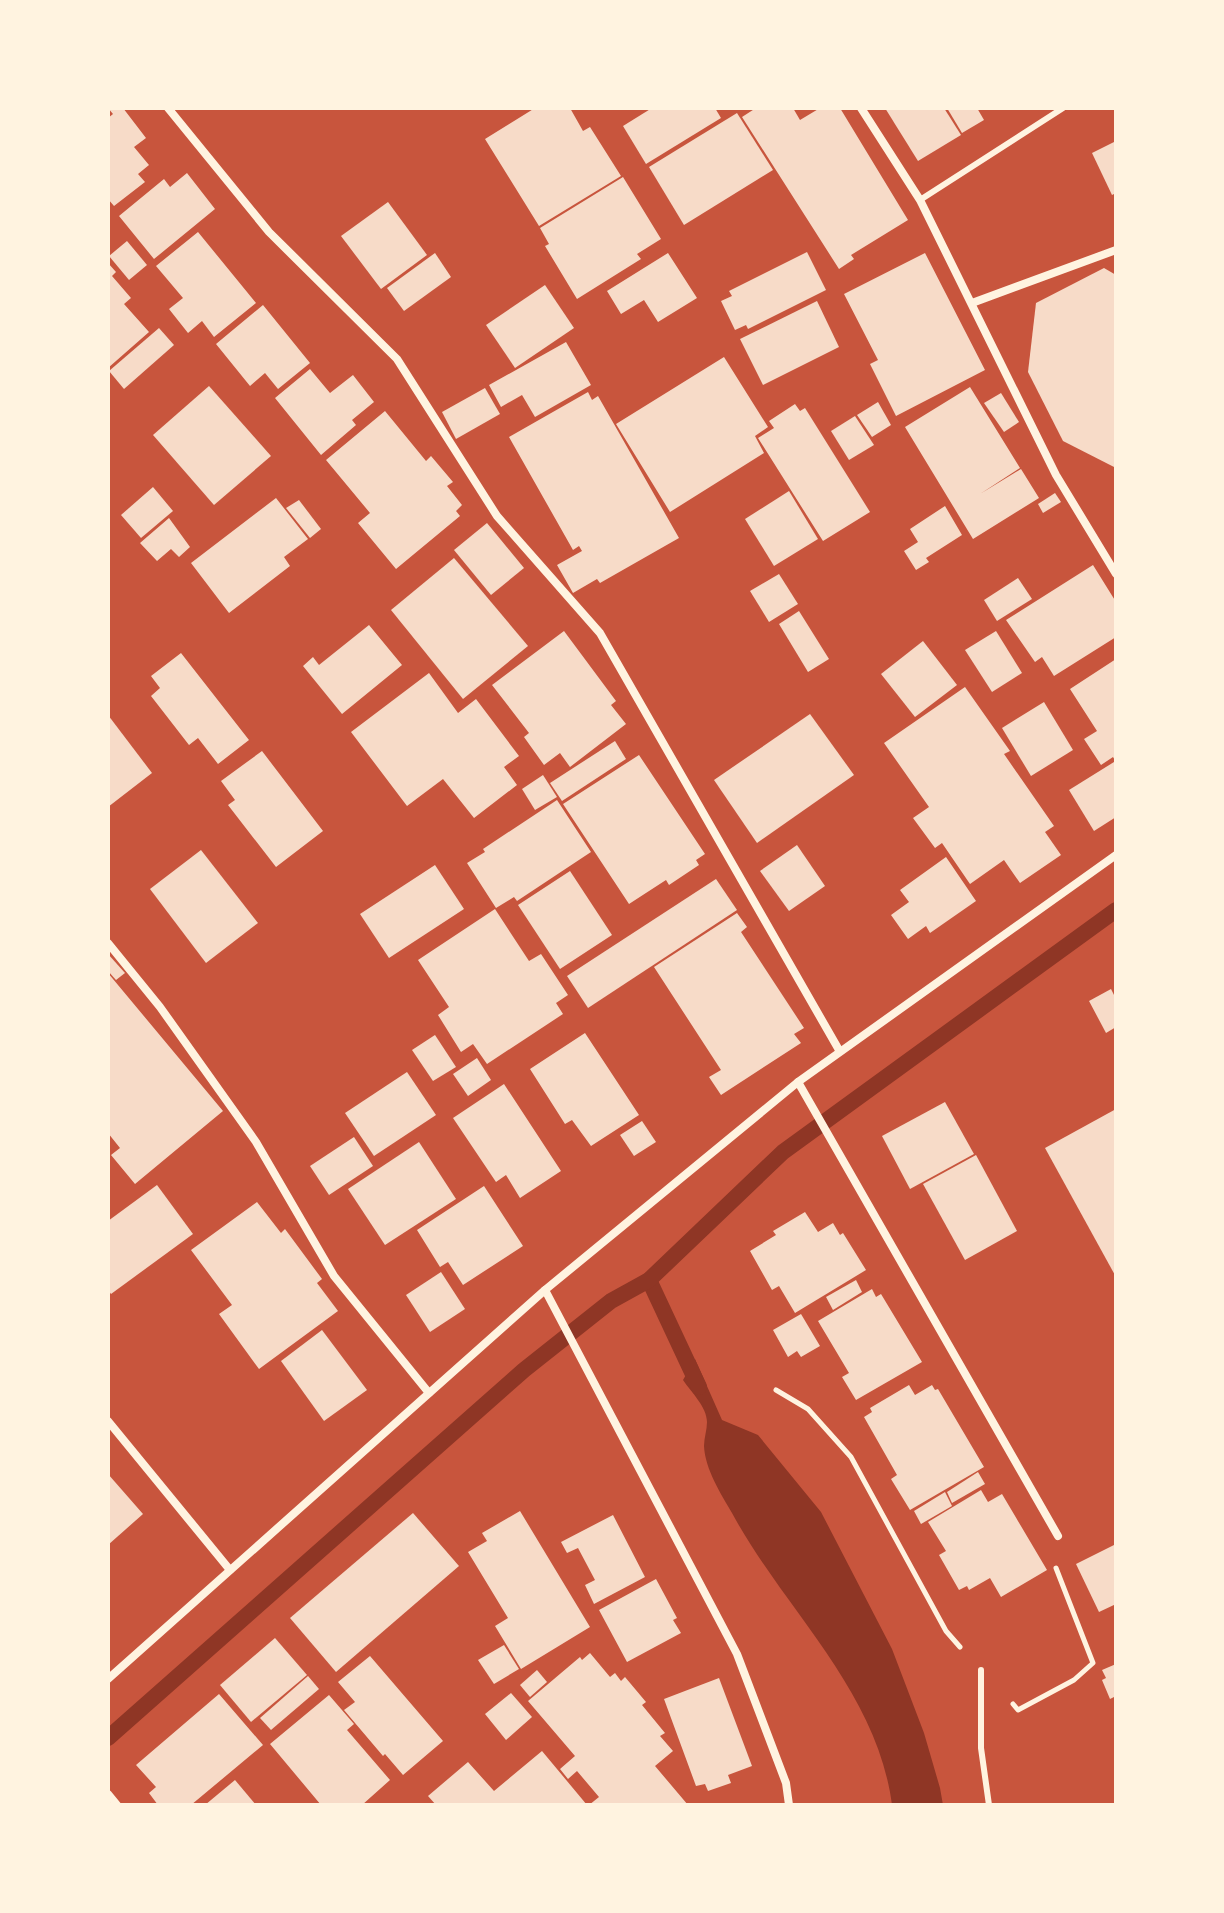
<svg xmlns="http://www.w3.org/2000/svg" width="1224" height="1913" viewBox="0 0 1224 1913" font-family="'IBM Plex Serif',serif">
<rect width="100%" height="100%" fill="#c8553d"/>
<!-- water -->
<path fill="#8f3625" d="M695,1359L722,1420L758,1435L821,1512L892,1649L924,1733L940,1788L943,1805H892C877,1690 785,1611 732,1513C721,1494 705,1469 704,1446C704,1438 707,1430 707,1422C707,1407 691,1392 683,1380Z"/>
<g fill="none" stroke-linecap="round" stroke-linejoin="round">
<!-- stream -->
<g stroke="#8f3625" stroke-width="16">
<polyline points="649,1280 699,1387"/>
<polyline points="108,1738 524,1370 611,1301 649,1280 783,1152 1116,910"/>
</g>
</g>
<!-- building -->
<g fill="#f7dbc8">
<polygon points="108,108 123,108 146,138 134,147 149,165 138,174 145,182 114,206 108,199 108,118 113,114"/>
<polygon points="535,108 570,108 583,131 590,127 621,176 539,226 485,139"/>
<polygon points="652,108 715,108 721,118 646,164 623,126"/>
<polygon points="756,108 793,108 800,120 820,108 840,108 908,220 851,255 854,259 839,269 742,117"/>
<polygon points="885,108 944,108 961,135 918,161"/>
<polygon points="947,108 977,108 984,120 962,133"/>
<polygon points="737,113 773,170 684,225 649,167"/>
<polygon points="1116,141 1116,193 1112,195 1092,153"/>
<polygon points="187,173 215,209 154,259 119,216 164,179 170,187"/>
<polygon points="623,177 661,239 637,254 641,259 577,299 545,246 549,244 540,228"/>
<polygon points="388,202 427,255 381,289 341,236"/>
<polygon points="198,232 256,303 214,337 202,321 188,333 169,309 183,298 156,266"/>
<polygon points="127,241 147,265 129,280 109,256"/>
<polygon points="807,252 826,290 748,329 746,325 735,330 721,301 732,296 729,291"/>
<polygon points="435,253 451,277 404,311 387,288"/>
<polygon points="668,253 697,298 658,322 644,300 621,314 607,291"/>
<polygon points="925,253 985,370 896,416 870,364 878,360 844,294"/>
<polygon points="108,263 116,272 112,276 131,298 124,304 149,332 108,368"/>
<polygon points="1104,268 1116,275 1116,468 1063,441 1028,372 1036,303"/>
<polygon points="545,285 574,328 515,368 486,325"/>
<polygon points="817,301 839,347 763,385 740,339"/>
<polygon points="263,305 310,363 278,389 265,373 250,386 216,344"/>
<polygon points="159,328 174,345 124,389 109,371"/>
<polygon points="566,342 591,385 535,417 522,395 501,407 489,385"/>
<polygon points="724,357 768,427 755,436 764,453 670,512 616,424"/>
<polygon points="310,369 330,393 353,375 374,402 352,420 356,425 321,455 275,398"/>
<polygon points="209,386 271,456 214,505 153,435"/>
<polygon points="970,387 1020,468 980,494 1021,469 1039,498 973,539 905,427"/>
<polygon points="485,388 500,414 456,439 442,412"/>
<polygon points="588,392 592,400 598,396 679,538 600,583 597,579 573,593 557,565 582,551 579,546 573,550 509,437"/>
<polygon points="1001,393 1019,422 1004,432 984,403"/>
<polygon points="878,402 891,425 872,437 857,415"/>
<polygon points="795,404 800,411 805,408 870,512 823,541 758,438 774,428 769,421"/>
<polygon points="385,411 426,461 431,456 453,482 447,486 462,505 456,511 460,516 396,569 358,523 370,513 326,460"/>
<polygon points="855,416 874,445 849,460 831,431"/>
<polygon points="153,487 173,511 141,538 121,515"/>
<polygon points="789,491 818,539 774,566 745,519"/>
<polygon points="1055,493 1061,502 1043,513 1038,504"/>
<polygon points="276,498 308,539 284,557 290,566 229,613 191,563"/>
<polygon points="299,500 321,529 310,538 286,508"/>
<polygon points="945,506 962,535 926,558 929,562 916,570 904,551 918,542 910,529"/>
<polygon points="169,518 190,547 179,557 171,549 157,561 140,543"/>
<polygon points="487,523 524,568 491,595 454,550"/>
<polygon points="454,558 528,646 463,699 391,610"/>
<polygon points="1093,565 1116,602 1116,637 1054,676 1042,657 1035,662 1006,620"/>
<polygon points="779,574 798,604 769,622 750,591"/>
<polygon points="1018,578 1032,599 997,621 984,600"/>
<polygon points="799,611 829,659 808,672 779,624"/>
<polygon points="369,625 402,665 342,714 303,666 313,657 319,665"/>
<polygon points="564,631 616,701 611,705 626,724 570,767 560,753 544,765 524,737 529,733 492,685"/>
<polygon points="996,631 1022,673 992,692 965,650"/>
<polygon points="923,641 957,685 915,717 881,674"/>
<polygon points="181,653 249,740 218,764 198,738 189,745 151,696 160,688 151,676"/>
<polygon points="1116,659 1116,762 1113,757 1101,765 1084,739 1097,731 1070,689"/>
<polygon points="429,673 458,713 476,699 519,756 504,767 517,785 474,818 443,779 407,806 351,732"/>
<polygon points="965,687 1010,751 1004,754 1054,826 1045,832 1061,855 1020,883 1004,860 970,884 942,843 935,848 913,818 929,807 884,743"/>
<polygon points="1044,702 1073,750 1031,776 1002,728"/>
<polygon points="810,714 854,775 757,843 714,780"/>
<polygon points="108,715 152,773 108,807"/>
<polygon points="615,741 626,759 562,801 550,783"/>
<polygon points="262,751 323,831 276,867 228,805 235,800 221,781"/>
<polygon points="639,755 705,854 696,860 699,865 669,885 666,880 629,904 563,804"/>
<polygon points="1114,762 1116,766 1116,817 1094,831 1069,790"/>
<polygon points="543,775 557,797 535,810 522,789"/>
<polygon points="557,800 591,852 517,901 514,897 496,908 467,863 485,852 483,849"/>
<polygon points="797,845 825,886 789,911 760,871"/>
<polygon points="201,850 258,923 206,963 150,889"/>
<polygon points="946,857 976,901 930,933 926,926 908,939 891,915 909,902 900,890"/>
<polygon points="435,865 464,909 389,958 360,914"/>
<polygon points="570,871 612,935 560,969 518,905"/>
<polygon points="716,879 737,910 588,1008 567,976"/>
<polygon points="495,909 529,961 541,954 568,995 556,1003 563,1014 487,1064 473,1044 461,1052 438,1015 449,1007 418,960"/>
<polygon points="737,913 747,927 741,932 804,1028 794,1034 801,1043 721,1095 709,1077 721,1070 654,967"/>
<polygon points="108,954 125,973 116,980 108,971"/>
<polygon points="108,973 223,1111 135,1184 111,1155 120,1148 108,1133"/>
<polygon points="1111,989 1116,999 1116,1027 1106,1033 1089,1001"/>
<polygon points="585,1033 639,1115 591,1146 572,1120 565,1124 530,1069"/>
<polygon points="435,1035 456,1067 433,1081 412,1050"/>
<polygon points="477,1058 491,1080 468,1096 453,1074"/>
<polygon points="407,1072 436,1115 374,1156 345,1113"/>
<polygon points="504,1084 561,1171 520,1198 506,1175 496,1182 453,1118"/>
<polygon points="945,1102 974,1154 910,1189 882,1136"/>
<polygon points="1116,1109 1116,1277 1045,1148"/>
<polygon points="642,1121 656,1142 634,1156 620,1135"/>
<polygon points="354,1137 373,1166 329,1195 310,1166"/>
<polygon points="419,1142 456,1199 385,1245 348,1189"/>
<polygon points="976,1155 1017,1231 965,1260 923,1184"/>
<polygon points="157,1185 193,1234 111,1294 108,1290 108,1221"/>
<polygon points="484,1186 523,1246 463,1285 448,1262 440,1267 417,1230"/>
<polygon points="257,1202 281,1233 285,1229 322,1279 317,1283 338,1311 259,1369 219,1314 232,1305 191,1250"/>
<polygon points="805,1212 818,1232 833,1223 840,1235 843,1233 866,1270 795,1313 779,1286 772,1290 750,1251 776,1235 773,1231"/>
<polygon points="441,1272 465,1309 430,1332 406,1295"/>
<polygon points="856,1280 862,1292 833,1310 826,1297"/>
<polygon points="872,1289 876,1297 881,1294 922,1362 856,1400 842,1377 849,1373 818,1321"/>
<polygon points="801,1314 820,1346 801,1357 797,1351 788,1357 773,1330"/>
<polygon points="322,1330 367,1390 324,1421 281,1361"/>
<polygon points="909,1385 915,1395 932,1385 935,1390 938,1389 984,1467 910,1510 891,1479 897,1475 864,1417 872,1412 870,1408"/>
<polygon points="978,1472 985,1484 952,1503 947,1492"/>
<polygon points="108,1474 143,1514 108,1545"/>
<polygon points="981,1490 988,1502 1002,1494 1047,1570 1001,1597 990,1578 969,1590 967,1586 959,1590 939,1555 946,1551 928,1522"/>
<polygon points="945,1492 952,1506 921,1524 914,1511"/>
<polygon points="520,1511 590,1627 521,1669 495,1626 508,1618 468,1552 487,1541 482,1533"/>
<polygon points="413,1513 459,1566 336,1672 290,1618"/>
<polygon points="613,1515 645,1577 594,1604 585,1585 595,1580 578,1548 567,1553 561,1542"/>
<polygon points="1116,1544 1116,1604 1099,1612 1076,1564"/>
<polygon points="656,1579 677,1618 673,1620 681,1633 627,1662 599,1610"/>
<polygon points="275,1638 307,1675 251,1722 220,1685"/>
<polygon points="504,1645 519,1669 494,1684 478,1660"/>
<polygon points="590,1653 610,1677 615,1673 621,1681 625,1677 646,1702 642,1705 665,1733 660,1736 673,1751 655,1766 688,1805 589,1805 599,1797 577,1771 568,1779 560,1769 575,1756 528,1701 580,1657 582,1660"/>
<polygon points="370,1656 443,1741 403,1775 385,1754 383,1756 344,1710 355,1702 338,1682"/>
<polygon points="1116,1664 1116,1696 1110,1699 1102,1680 1106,1678 1102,1670"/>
<polygon points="537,1670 547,1682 530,1697 520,1685"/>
<polygon points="308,1676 319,1689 271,1730 260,1718"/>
<polygon points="719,1678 752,1766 728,1775 731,1783 708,1791 705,1784 696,1786 664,1699"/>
<polygon points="511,1693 532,1717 506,1740 485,1714"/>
<polygon points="219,1694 263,1745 191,1805 158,1805 149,1793 156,1787 136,1765"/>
<polygon points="329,1695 354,1724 347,1730 390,1780 362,1805 321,1805 270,1744"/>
<polygon points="542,1751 587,1805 436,1805 428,1796 468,1762 494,1791"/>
<polygon points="235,1780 256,1805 205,1805"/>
</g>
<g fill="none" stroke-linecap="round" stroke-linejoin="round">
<!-- path -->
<g stroke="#fff3e0" stroke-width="5">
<polyline points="776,1390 808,1409 851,1457 946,1631 960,1647"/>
<polyline points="1013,1704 1018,1710 1074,1680 1093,1663 1056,1568"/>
</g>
<!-- service -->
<g stroke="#fff3e0" stroke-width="6">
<polyline points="920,200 1063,108"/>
<polyline points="981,1670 981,1748 989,1805"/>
</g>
<!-- minor -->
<g stroke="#fff3e0" stroke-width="8">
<polyline points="168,108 269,232 397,359 497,516 600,633 839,1050"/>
<polyline points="861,108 920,200 1056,475 1116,574"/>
<polyline points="972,303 1116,250"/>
<polyline points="108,943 160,1007 256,1142 334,1276 429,1393"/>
<polyline points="798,1082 1058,1536"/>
<polyline points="545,1290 737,1654 786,1783 789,1805"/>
<polyline points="108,1421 230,1570"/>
<polyline points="108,1679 545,1290 798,1082 1116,855"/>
<polyline points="108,1794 117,1805"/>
</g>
</g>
<!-- border -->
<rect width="1224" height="1913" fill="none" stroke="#fff3e0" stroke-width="220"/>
</svg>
